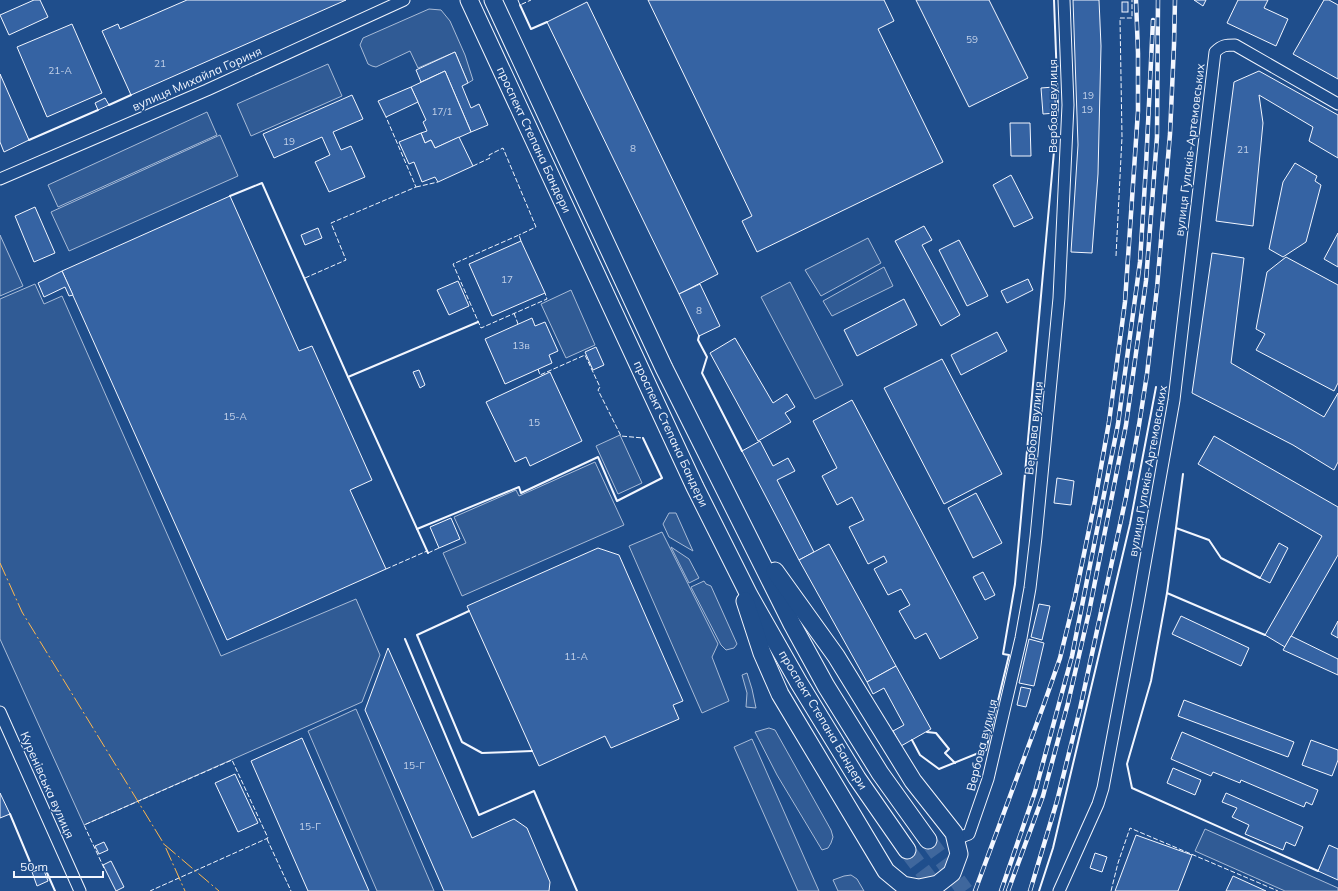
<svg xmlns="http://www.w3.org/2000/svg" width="1338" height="891" viewBox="0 0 1338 891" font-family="Mulish,sans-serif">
<rect width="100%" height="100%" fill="#1f4e8c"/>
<!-- built -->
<g fill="#305b95" stroke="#a8bbd7">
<polygon points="429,9 441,10 450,21 465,55 473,80 468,83 455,52 418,68 410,51 376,67 372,66 368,64 360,45 363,38"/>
<polygon points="328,64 342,96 251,136 237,104"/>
<polygon points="207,112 217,135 58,207 48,185"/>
<polygon points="220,135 238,176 69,251 51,212"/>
<polygon points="0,235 23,286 0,296"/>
<polygon points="868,238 881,263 821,296 805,270"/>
<polygon points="884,267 893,286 832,316 823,301"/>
<polygon points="790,282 843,385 815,399 761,297"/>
<polygon points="35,284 44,304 62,296 221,656 356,599 380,655 362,702 84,825 0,639 0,299"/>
<polygon points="571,290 595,345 566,358 541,304"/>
<polygon points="620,435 642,483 618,494 596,446"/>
<polygon points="595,462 624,525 462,596 443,553 466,543 454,517 516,490 519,496"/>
<polygon points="669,513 676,513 693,551 669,537 663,524"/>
<polygon points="662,532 718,644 712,657 729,701 702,713 629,546"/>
<polygon points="671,547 689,559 699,578 689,583"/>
<polygon points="704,581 706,584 711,586 737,644 734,648 726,650 721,645 691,587"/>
<polygon points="747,673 752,689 756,708 746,707 747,693 742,675"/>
<polygon points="356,709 434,891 377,891 308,731"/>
<polygon points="769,728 775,730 831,830 833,837 831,843 828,848 822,850 777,775 755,732"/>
<polygon points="752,739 819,891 798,891 734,747"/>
<polygon points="1205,829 1338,888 1338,891 1285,891 1195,851"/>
<polygon points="851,875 857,879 864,891 838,891 833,880 844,876"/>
</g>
<!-- building -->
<g fill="#3563a3" stroke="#f2f6ff">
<polygon points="34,0 40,0 48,17 9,35 0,15"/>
<polygon points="187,0 346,0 131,95 102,31 118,24 120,29"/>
<polygon points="648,0 884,0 894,21 878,29 943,162 757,252 742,221 752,216"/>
<polygon points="916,0 989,0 1028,78 969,107"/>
<polygon points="1073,0 1099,0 1101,46 1098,174 1092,253 1071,252 1078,145"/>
<polygon points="1194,0 1206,0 1203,6"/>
<polygon points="1238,0 1268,0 1264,8 1288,19 1276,46 1227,23"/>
<polygon points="1324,0 1329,0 1338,5 1338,79 1293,54"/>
<polygon points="587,2 718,274 679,294 547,22"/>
<rect x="1122" y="2" width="6" height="10"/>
<polygon points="72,24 102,93 47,117 17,47"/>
<polygon points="455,52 468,83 462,86 471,108 479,104 488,125 471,132 445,71 421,82 416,70"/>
<polygon points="445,71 471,132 435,148 431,140 425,143 421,133 427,131 423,122 426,120 411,87"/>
<polygon points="1259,71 1338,115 1338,158 1309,141 1313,127 1259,95 1263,123 1253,226 1216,221 1234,82"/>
<polygon points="0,74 29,140 4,152 0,142"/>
<polygon points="411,87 418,102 386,117 378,101"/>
<polygon points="1054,87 1056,113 1043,114 1041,88"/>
<polygon points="352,95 363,119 333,132 341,150 351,146 365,177 329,192 315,162 330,155 322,137 274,158 263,134"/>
<polygon points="105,98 109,105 98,110 95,103"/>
<polygon points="1010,123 1030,123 1031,156 1011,156"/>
<polygon points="421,133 425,143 431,140 435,148 459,137 473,166 438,182 435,177 422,182 414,162 409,164 399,142"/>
<polygon points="1295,163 1317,176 1315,181 1321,185 1306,242 1283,257 1269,249 1283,182"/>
<polygon points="1011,175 1033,218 1014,227 993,185"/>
<polygon points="230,196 299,351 312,346 372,480 350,490 386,569 227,640 62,271"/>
<polygon points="35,207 55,253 34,262 15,216"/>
<polygon points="924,226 932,240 922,245 960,315 941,326 895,241"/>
<polygon points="318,228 322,238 305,245 301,235"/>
<polygon points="1338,233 1338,267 1324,259"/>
<polygon points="959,240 988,296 967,306 939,250"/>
<polygon points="521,241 545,293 492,316 469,264"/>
<polygon points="1212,253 1244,258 1231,363 1324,417 1338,393 1338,462 1334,470 1293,445 1192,393"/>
<polygon points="1286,257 1338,285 1338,383 1334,391 1256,350 1265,334 1256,329 1267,272"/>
<polygon points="62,271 73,295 69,296 65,287 44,297 38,283"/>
<polygon points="1028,279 1033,290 1007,303 1001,291"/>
<polygon points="458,281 469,306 449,315 437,290"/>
<polygon points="700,284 720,326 699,336 679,294"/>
<polygon points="904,299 917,325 857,356 844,330"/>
<polygon points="532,318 535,326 545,322 558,351 549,355 552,363 505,384 485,339"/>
<polygon points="997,332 1007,351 961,375 951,355"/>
<polygon points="735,338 773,403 787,394 795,407 785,413 791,422 758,441 710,353"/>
<polygon points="596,347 604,365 593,370 585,352"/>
<polygon points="942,359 1002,474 944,504 884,388"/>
<polygon points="419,370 425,385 420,388 413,372"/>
<polygon points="550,372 582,441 530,466 526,457 515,462 486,402"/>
<polygon points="852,400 978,638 940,659 926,633 915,639 899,611 910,605 901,589 888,595 874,569 887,562 884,556 868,564 849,527 864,520 852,497 837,505 822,476 837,468 813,421"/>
<polygon points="1214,436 1338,507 1338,555 1285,647 1265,635 1322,536 1198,464"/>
<polygon points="760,441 773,466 788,458 795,471 777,480 814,552 799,560 742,451"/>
<polygon points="1057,478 1074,481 1071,505 1054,503"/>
<polygon points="976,493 1002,543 973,558 948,508"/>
<polygon points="451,518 460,539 439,548 430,527"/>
<polygon points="1279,543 1288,548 1270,583 1260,578"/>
<polygon points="829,544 896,666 867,682 799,560"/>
<polygon points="598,548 619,555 683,701 673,705 679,719 611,748 605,736 539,766 467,606"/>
<polygon points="983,572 995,595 985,600 973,577"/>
<polygon points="1039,604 1050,606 1042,640 1031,637"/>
<polygon points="1181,616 1249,648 1241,666 1172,634"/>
<polygon points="1338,621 1338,638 1331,634"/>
<polygon points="1291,636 1338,659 1338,675 1283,650"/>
<polygon points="1029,639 1044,643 1034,686 1019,683"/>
<polygon points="388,648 472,838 514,819 527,828 550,882 549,891 444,891 365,710"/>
<polygon points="896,666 931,729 901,746 893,731 904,725 884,688 873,694 867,682"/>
<polygon points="1021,687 1031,689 1026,707 1017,705"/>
<polygon points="1184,700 1294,742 1288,757 1178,716"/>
<polygon points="1182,732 1318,790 1312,805 1306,802 1304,807 1241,780 1240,783 1213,772 1211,776 1171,759"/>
<polygon points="302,738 369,891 308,891 251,761"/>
<polygon points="1311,740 1338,750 1338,760 1332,776 1302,765"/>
<polygon points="1173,768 1201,780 1195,795 1167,783"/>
<polygon points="235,774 258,823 238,832 215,783"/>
<polygon points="0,793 10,814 0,818"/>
<polygon points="1226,793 1303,827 1295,846 1286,842 1283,850 1245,834 1249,825 1232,817 1237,808 1222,802"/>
<polygon points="1136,835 1192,855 1178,891 1115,891"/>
<polygon points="104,842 108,850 99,854 95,846"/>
<polygon points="1329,845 1338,849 1338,880 1318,871"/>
<polygon points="1095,853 1107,857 1102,872 1090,868"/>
<polygon points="111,861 124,887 116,891 103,865"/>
<polygon points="43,868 48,881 37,886 32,872"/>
<polygon points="1233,876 1266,891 1226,891"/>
</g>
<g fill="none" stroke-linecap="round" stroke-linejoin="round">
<!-- primary-tunnel -->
<g stroke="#3f679d" stroke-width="17" stroke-dasharray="17 8" stroke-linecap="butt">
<polyline points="928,840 965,891"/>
<polyline points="907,850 938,891"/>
</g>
<!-- minor casing -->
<g stroke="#f2f6ff" stroke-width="13">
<g id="minor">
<polyline points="0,179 207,90 404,0"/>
<polyline points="0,712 80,891"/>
<polyline points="954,833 961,837 969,834 988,779 1021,638 1030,588 1036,537 1059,298 1068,105 1064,0"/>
<path d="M1059,891L1098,804L1103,788L1138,603L1174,400L1215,52C1222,45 1226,45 1235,45L1338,104"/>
</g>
</g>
<!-- primary casing -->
<g stroke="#f2f6ff" stroke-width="19">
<g id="primary">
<polyline points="469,0 695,487 749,595 799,683 857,778 907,850"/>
<polyline points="493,0 664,368 792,624 826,686 880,773 928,840"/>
<polyline points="745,601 762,653 780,694 886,871 903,885 919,888 938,884 952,873 959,854 954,833 913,781 836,656 775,571"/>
</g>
</g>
<!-- minor -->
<use href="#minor" stroke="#1f4e8c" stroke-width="11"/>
<!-- primary -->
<use href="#primary" stroke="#1f4e8c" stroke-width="17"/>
<!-- rail casing -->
<g stroke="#f2f6ff" stroke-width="4.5">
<g id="rail">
<polyline points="975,891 1044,704 1060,658 1075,597 1095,501 1109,422 1125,302 1138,111 1138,53 1136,0"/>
<polyline points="1001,891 1035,792 1072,656 1118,424 1140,262 1146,166 1153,20"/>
<polyline points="1008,891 1043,796 1068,703 1089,612 1126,425 1146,281 1157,137 1158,0"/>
<polyline points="1030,891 1057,801 1080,709 1126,497 1139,425 1147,374 1157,288 1170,134 1174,45 1175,0"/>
</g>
</g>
<!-- rail -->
<use href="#rail" stroke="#1f4e8c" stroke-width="3" stroke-dasharray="9" stroke-linecap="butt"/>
<!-- fence -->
<g stroke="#f2f6ff" stroke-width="1" stroke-dasharray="5 2" stroke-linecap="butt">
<polyline points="518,0 520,5 531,0"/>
<polyline points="473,166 490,158 489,155 503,148 536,227 519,235"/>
<polyline points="416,187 438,182"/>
<polyline points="521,241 519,235 453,264 481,328 547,299 545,293"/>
<polyline points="1116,256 1122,137 1120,18 1132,18 1132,0"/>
<polyline points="305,278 346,260 331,223 416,187 386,117"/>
<polyline points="514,313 518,324"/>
<polyline points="538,369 540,375 585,355 600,387 598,390 621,436 643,438"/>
<polyline points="428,553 439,548"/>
<polyline points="386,569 427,551"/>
<polyline points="267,839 291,891"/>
<polyline points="104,868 84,825 232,760 268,838 150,891"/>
<polyline points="1111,891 1118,863 1130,828 1278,891"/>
</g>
<!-- wall -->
<g stroke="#f2f6ff" stroke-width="2">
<polyline points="520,5 531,29 547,22"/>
<polyline points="109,105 131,95"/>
<polyline points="29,140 98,110"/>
<polyline points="230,196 262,183 348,377 428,553"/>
<polyline points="699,336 698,340 707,357 702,373 742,451"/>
<polyline points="348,377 478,322"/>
<polyline points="1183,474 1176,528 1209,540 1221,558 1260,578"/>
<polyline points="1176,528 1167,593 1265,635"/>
<polyline points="417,529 519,487 521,493 598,457 617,501 662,478 643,438"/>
<polyline points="1167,593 1151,681 1127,764 1132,788 1318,871"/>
<polyline points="469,611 417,635 462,742 482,753 532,751"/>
<polyline points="405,639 479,815 534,791 577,891"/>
<polyline points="927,732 936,733 949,749 945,753 955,763"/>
<polyline points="912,740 920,755 939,769 986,750 1009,655 1003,654 1015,584 1058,107 1054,0"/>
<polyline points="10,814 33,869 41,865 44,866 55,891"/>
<polyline points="1039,891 1053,848 1130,524 1156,387"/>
</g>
<!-- power -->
<g stroke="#ffb74d" stroke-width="1" stroke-dasharray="14 3 2 3" stroke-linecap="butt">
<polyline points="0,563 22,612 164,844 185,891"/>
<polyline points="165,845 219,891"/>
</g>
</g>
<g text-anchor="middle" stroke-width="3" stroke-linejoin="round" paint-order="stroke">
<!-- number labels -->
<g font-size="10" fill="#c3d1e8">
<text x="972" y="43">59</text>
<text x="160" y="67">21</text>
<text x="60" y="74">21-А</text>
<text x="1088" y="99">19</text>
<text x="1087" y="113">19</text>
<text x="442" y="115">17/1</text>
<text x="289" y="145">19</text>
<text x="633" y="152">8</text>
<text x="1243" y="153">21</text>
<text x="507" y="283">17</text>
<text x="699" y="314">8</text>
<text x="521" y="349">13в</text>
<text x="235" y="420">15-А</text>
<text x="534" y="426">15</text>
<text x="576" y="660">11-А</text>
<text x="414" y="769">15-Г</text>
<text x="310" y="830">15-Г</text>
</g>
<!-- street labels -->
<g font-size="12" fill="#f2f6ff" stroke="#1f4e8c">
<text transform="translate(197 79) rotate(-24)" y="4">вулиця Михайла Гориня</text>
<text transform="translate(1053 106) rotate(-90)" y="4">Вербова вулиця</text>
<text transform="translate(534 140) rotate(65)" y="4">проспект Степана Бандери</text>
<text transform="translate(1190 150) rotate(-83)" y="4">вулиця Гулаків-Артемовських</text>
<text transform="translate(1034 428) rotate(-84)" y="4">Вербова вулиця</text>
<text transform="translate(671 434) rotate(65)" y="4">проспект Степана Бандери</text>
<text transform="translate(1148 471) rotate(-80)" y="4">вулиця Гулаків-Артемовських</text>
<text transform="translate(823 720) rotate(59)" y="4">проспект Степана Бандери</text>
<text transform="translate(982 745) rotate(-76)" y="4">Вербова вулиця</text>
<text transform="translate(47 785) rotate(66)" y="4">Куренівська вулиця</text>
</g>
</g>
<!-- scale -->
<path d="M14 871v6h89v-6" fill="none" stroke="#f2f6ff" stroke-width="2"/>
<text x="20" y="871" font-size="12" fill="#f2f6ff" stroke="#1f4e8c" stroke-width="3" paint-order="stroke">50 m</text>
</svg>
